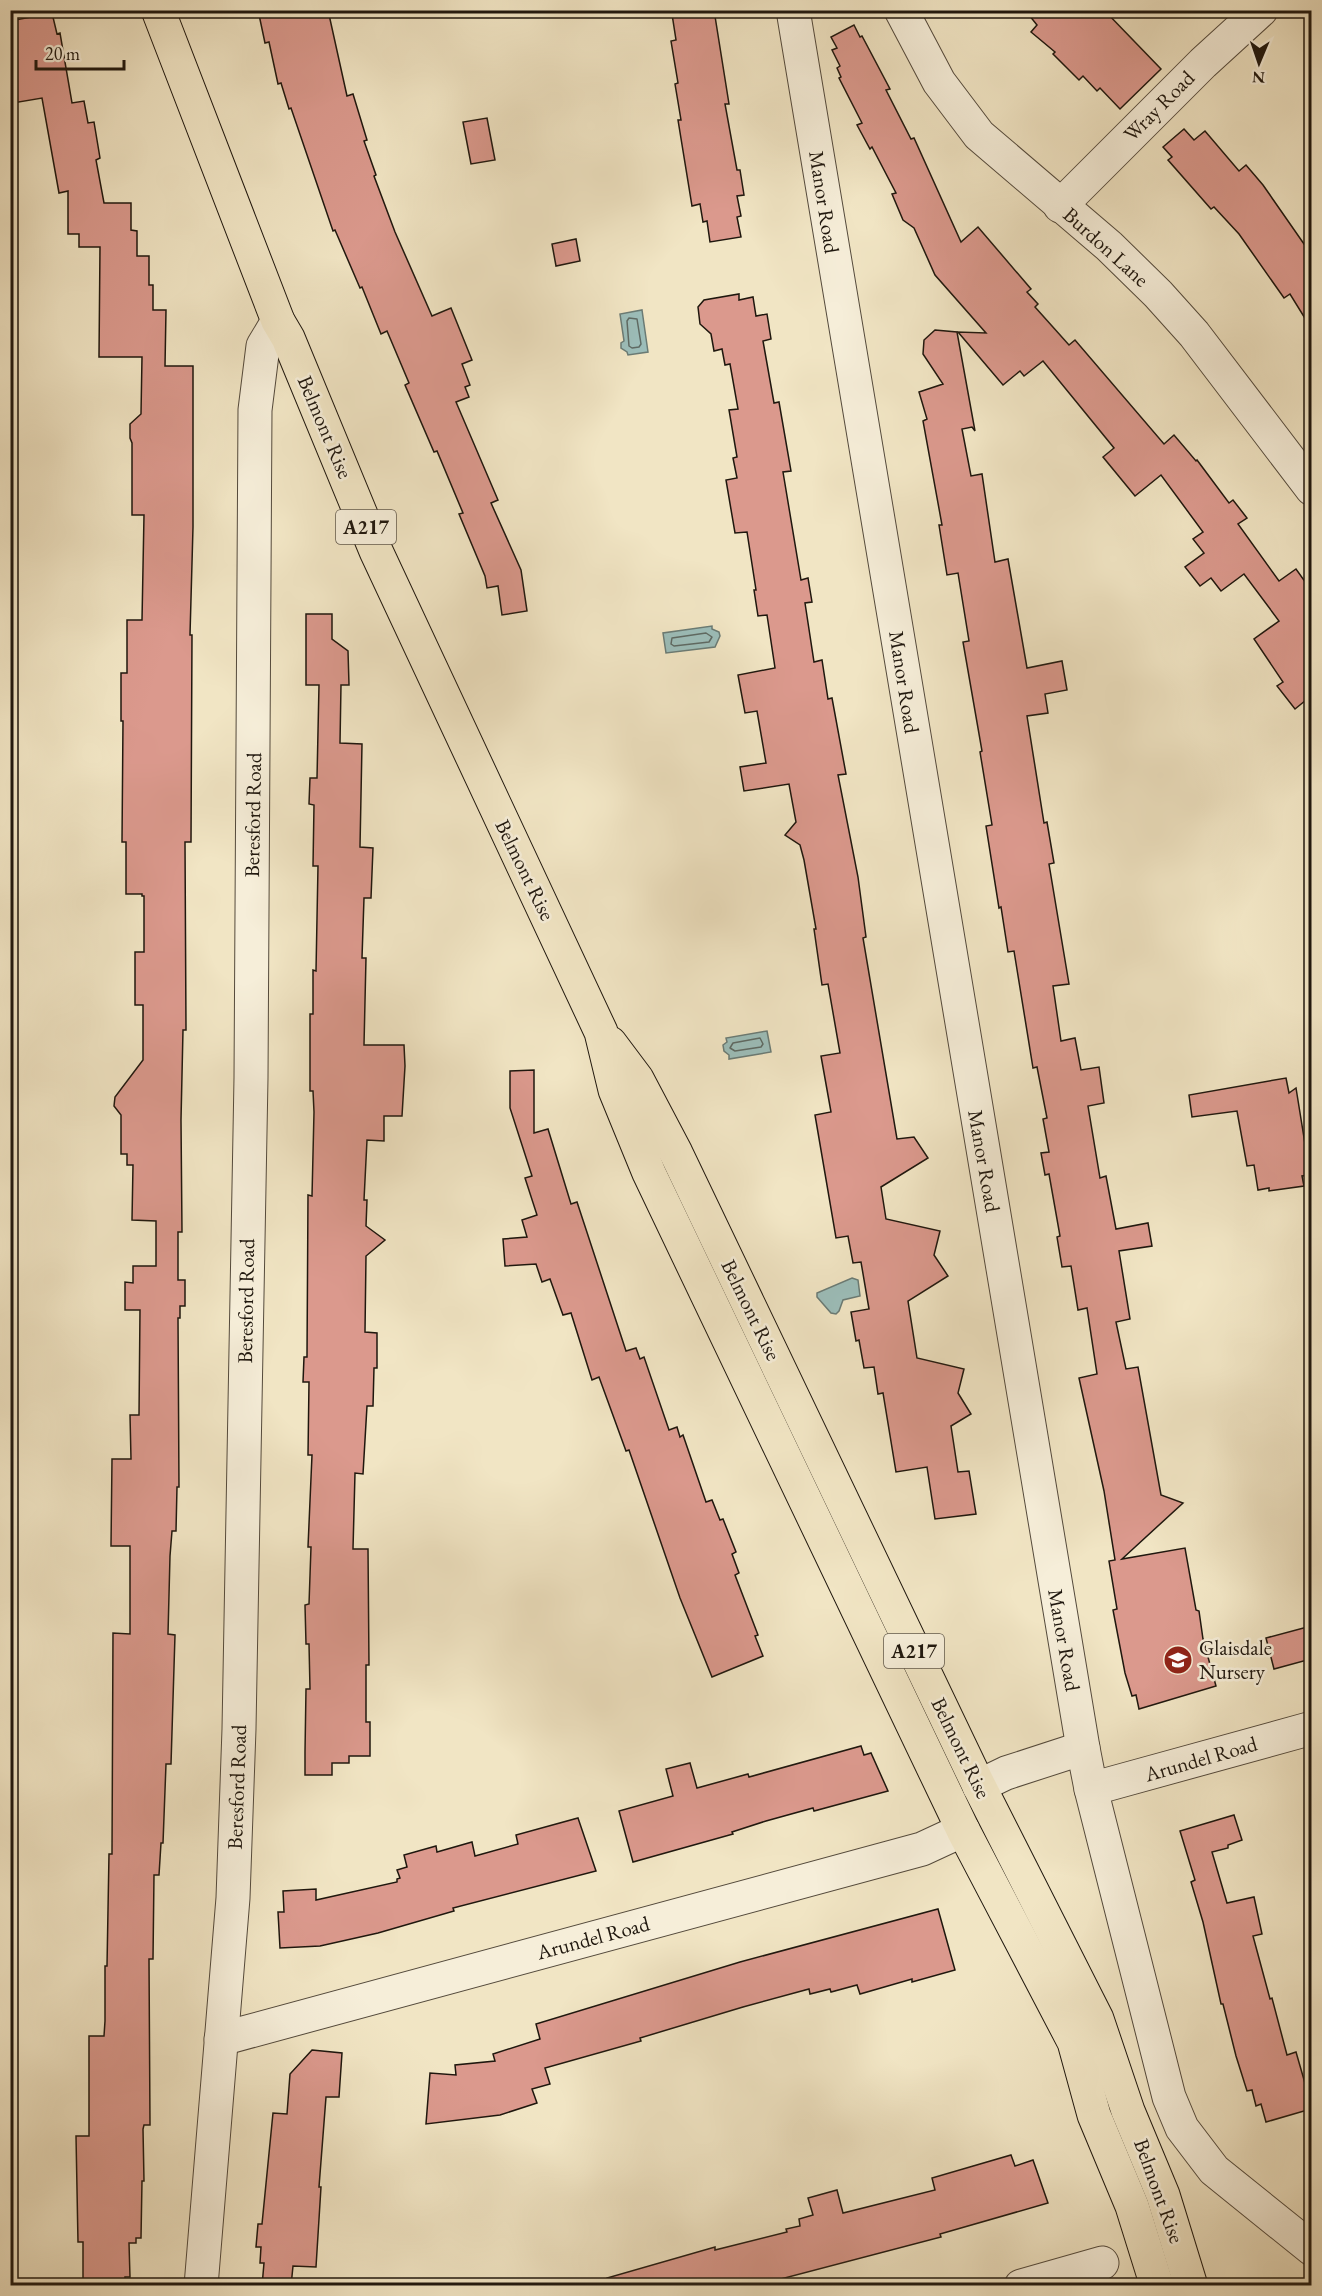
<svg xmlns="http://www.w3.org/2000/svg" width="1322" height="2296" viewBox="0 0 1322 2296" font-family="'EB Garamond',serif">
<rect width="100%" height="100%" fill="#f1e5c4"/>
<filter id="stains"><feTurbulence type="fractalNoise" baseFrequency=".00333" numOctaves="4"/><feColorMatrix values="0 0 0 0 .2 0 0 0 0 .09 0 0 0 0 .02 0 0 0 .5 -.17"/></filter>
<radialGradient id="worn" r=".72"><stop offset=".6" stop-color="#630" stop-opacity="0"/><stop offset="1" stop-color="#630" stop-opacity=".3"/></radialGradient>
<!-- water -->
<g fill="#9cbeba" stroke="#6a7b75" stroke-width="1.5">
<polygon points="642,310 648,352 628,355 627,352 621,348 621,343 624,341 620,314"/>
<polygon points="712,626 712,629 719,632 720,636 715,647 666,653 663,633"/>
<polygon points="767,1031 771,1052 729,1059 729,1055 724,1051 723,1045 727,1042 726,1038"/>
<polygon points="852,1278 858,1280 860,1296 843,1300 839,1311 836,1314 831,1313 817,1297 817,1293"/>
</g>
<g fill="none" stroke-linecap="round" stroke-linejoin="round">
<!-- shore -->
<g stroke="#5e6a64" stroke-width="1.5">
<polygon points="629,318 637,319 641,344 639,347 632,348 629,346 627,321"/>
<polygon points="706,633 712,637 709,642 674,646 671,644 672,638"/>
<polygon points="760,1038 763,1044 761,1047 735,1051 730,1048 733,1043"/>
</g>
</g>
<!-- building -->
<g fill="#db998d" stroke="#1f170e" stroke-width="1.5">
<polygon points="258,10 328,10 347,96 353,94 367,140 364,141 376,175 374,176 395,232 432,316 451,308 472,360 462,364 470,385 465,387 469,397 456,402 498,500 491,503 521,570 527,611 502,615 498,586 487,588 485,576 459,514 463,513 437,451 434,452 405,385 409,383 387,331 381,334 362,287 360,288 335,230 333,231 291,108 289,109 281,83 278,84 269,42 265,43"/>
<polygon points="696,10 714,10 729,104 725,104 737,170 740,170 744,195 737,196 741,216 737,217 741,237 710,242 707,221 703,222 700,204 692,206 678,120 681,120 675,84 678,83 671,41 676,40 672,14"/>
<polygon points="1025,10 1104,10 1161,69 1120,109 1100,88 1097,91 1083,76 1079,80 1053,54 1055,52 1031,32 1037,25"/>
<polygon points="52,13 57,34 60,33 72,103 84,101 88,123 94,122 100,158 96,160 104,203 131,203 131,230 137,231 137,256 149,256 149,285 153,285 153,310 166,310 165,366 193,366 193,527 190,635 192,635 191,842 185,842 186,1030 183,1030 181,1120 182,1232 178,1232 178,1280 185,1280 185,1306 180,1306 180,1318 178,1318 179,1487 177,1487 176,1531 172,1531 170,1556 168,1634 175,1635 171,1764 166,1764 163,1843 161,1843 159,1875 154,1875 153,1959 149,1959 150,2125 144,2125 143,2129 144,2181 142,2181 141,2238 136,2238 136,2243 129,2243 130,2277 125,2277 125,2286 83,2286 83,2242 78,2242 76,2136 89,2136 89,2036 104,2036 105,2021 105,1966 107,1966 109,1854 112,1854 113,1633 130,1634 130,1546 111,1546 112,1459 131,1459 130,1415 139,1415 140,1310 125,1310 125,1282 133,1283 133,1266 156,1266 156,1221 132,1220 133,1165 127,1165 127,1154 121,1154 121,1115 114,1106 115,1097 143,1060 143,1005 135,1005 135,952 144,952 144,896 142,896 142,894 126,894 126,842 122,842 123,721 121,721 121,673 127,673 127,620 142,620 144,515 132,515 132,443 130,438 130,424 141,414 142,357 99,357 100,247 79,247 79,234 68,234 68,191 59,193 42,98 13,103 10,90 10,62 15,61 10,37 10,21"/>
<polygon points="854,25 860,37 862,36 890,89 886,90 911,139 914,138 961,242 978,227 1031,289 1027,292 1038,304 1035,307 1069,345 1075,340 1164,444 1174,435 1196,461 1197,460 1229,503 1233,500 1247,518 1238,524 1279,581 1296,569 1311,590 1311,696 1295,709 1277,686 1283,682 1254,639 1279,621 1244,574 1221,591 1211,578 1200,586 1185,567 1204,553 1193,539 1203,532 1161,475 1135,496 1103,457 1114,448 1043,361 1024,376 1020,371 1003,385 958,332 986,333 935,275 914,228 903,220 892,194 896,193 872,147 870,149 857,125 862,123 839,78 841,77 837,68 840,66 832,50 837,48 831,37"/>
<polygon points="487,118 495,160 471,164 463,122"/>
<polygon points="1184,129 1194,140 1205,131 1239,171 1246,165 1263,185 1311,254 1311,328 1290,294 1284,298 1239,234 1214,207 1211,209 1168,160 1172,157 1163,147"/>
<polygon points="576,239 580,261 556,266 552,244"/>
<polygon points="739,294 739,300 753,297 756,316 767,314 771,339 763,341 774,403 779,402 791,471 783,472 801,580 808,578 812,602 805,603 814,662 822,660 828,699 832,698 846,774 838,775 858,877 866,937 863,938 897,1139 914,1137 928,1158 881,1187 886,1219 940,1231 934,1255 948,1276 908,1301 917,1358 964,1369 958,1393 971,1414 951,1426 958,1472 969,1471 976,1514 935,1519 927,1467 896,1472 883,1393 878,1394 874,1367 864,1368 859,1340 856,1341 851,1312 869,1309 861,1262 853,1263 848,1236 836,1238 815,1115 831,1112 821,1056 840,1053 828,984 822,985 814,929 816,929 804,860 800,845 785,835 796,822 789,784 744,791 740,767 766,763 757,711 745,713 738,675 775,668 767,615 758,616 754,590 756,590 747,532 735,533 726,480 737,478 733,458 737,457 729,410 738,409 730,364 725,365 722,349 714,351 711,334 700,324 698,307 704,300"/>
<polygon points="935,330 957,332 975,431 972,427 962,429 971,476 982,474 995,562 1008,559 1027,668 1062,661 1067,690 1045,694 1048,713 1027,716 1044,823 1047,822 1054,863 1049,864 1069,984 1053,986 1061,1041 1075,1038 1081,1070 1099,1067 1104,1103 1088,1106 1100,1178 1106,1176 1116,1229 1148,1223 1152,1246 1119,1251 1130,1319 1116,1322 1126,1369 1138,1367 1161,1495 1183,1503 1122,1559 1185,1548 1196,1610 1199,1611 1203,1639 1216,1686 1139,1709 1136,1695 1132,1696 1125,1673 1113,1610 1117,1609 1109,1561 1115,1560 1104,1491 1079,1378 1097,1374 1087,1308 1078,1310 1071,1266 1062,1267 1057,1237 1060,1236 1049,1174 1045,1175 1041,1153 1049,1152 1043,1119 1047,1118 1037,1067 1033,1068 1014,951 1008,952 1001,907 999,908 986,826 992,825 980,752 982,751 963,642 969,641 958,573 947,575 939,525 942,525 923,421 927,419 919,392 943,384 923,354 924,340"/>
<polygon points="306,614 332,614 332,639 348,651 349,685 341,685 340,743 362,744 360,847 373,848 371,898 364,898 362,958 366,958 364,1045 404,1045 405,1066 402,1116 384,1116 384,1141 367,1140 364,1200 367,1200 366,1226 385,1240 366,1256 365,1332 377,1333 377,1368 374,1368 373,1406 367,1406 363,1474 355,1473 353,1549 368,1549 369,1665 366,1665 366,1722 370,1722 370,1756 349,1756 349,1763 332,1763 332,1775 305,1775 305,1752 306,1689 310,1689 309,1644 306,1644 305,1605 309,1604 311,1547 308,1547 312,1455 308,1455 309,1382 303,1382 304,1357 307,1357 308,1195 312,1196 314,1112 313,1091 310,1091 310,1014 313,1014 313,970 316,971 318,866 313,866 314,805 309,804 310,778 317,778 319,685 306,685"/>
<polygon points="534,1070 534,1133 548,1129 571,1204 577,1202 626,1351 636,1348 640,1359 644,1357 669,1430 677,1427 680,1437 683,1435 706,1502 712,1500 720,1520 723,1519 736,1552 732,1554 739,1573 735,1575 758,1635 755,1636 763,1656 712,1677 680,1598 629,1450 626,1451 599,1377 592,1380 571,1313 563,1315 550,1279 542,1282 536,1264 505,1266 503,1239 527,1237 522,1220 537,1215 525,1178 532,1176 510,1108 510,1071"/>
<polygon points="1286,1078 1289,1093 1296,1088 1310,1175 1302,1176 1304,1186 1269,1191 1269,1188 1258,1190 1254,1165 1247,1166 1237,1111 1192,1117 1189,1095"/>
<polygon points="1311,1626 1311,1659 1274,1669 1266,1638"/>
<polygon points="861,1746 864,1755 871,1753 888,1791 814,1811 813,1808 766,1821 732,1832 733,1834 633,1862 619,1811 673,1796 666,1769 690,1763 697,1788 748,1774 749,1777"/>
<polygon points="1234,1815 1242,1840 1228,1845 1228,1848 1212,1852 1227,1903 1254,1897 1262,1934 1253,1936 1270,1999 1272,1998 1287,2055 1296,2052 1311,2104 1311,2109 1266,2122 1261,2104 1256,2106 1252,2090 1247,2091 1236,2056 1223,2004 1221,2004 1203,1922 1191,1882 1195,1880 1180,1831"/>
<polygon points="578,1818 596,1871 453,1908 454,1911 378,1933 320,1946 280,1948 278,1912 284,1912 283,1891 316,1889 316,1900 397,1882 397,1879 400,1878 397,1870 407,1867 404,1855 436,1846 437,1852 472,1842 475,1856 518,1844 516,1835"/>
<polygon points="938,1909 955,1970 912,1982 912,1979 860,1994 857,1985 831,1992 830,1989 810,1994 809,1989 743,2007 640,2038 641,2041 545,2068 550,2084 532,2089 537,2103 500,2115 426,2124 430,2073 456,2075 455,2065 495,2061 493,2054 540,2039 536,2024 740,1962"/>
<polygon points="312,2050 342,2053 339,2097 326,2097 319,2187 321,2187 316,2267 293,2266 291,2286 262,2286 264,2263 260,2263 261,2247 256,2247 258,2224 262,2224 273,2113 287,2114 290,2074"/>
<polygon points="1011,2155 1015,2166 1033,2160 1048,2203 940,2234 941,2237 773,2281 774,2286 608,2286 607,2278 715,2247 715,2250 787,2232 786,2229 800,2226 799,2219 813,2215 808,2198 837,2190 843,2213 935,2190 932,2178"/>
</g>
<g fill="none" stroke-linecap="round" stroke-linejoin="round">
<!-- minor casing -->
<g stroke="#544a3c" stroke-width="35">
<g id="minor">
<polyline points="793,10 1083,1748 1091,1789 1169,2097 1182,2128 1214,2170 1312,2249"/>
<polyline points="901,10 939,82 979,135 1109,246 1158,294 1194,334 1312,489"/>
<polyline points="1060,206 1203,63 1261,10"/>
<polyline points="979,1786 1006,1773 1083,1748"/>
<polyline points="1091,1789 1312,1728"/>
<polyline points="221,2039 922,1849 963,1830"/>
<polyline points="201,2286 233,1898 239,1729 251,1078 255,410 263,346 278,321"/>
<polyline points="1021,2286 1102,2263"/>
</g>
</g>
<!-- highway casing -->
<g stroke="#1f170e" stroke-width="35">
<g id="highway">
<polyline points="158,10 278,321 288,338 376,551 601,1032 615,1090 649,1173 963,1830 1074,2042 1094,2115 1132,2206 1157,2286"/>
<polyline points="610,1043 637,1079 676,1153 979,1786 1097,2019 1128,2111 1163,2195 1191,2286"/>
</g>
</g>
<!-- minor -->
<use href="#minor" stroke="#f6eed9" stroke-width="33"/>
<!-- highway -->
<use href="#highway" stroke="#f1e5c4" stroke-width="33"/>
</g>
<!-- icons -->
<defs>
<g id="school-disc" transform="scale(1.5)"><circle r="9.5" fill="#8f2418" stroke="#f6eed9"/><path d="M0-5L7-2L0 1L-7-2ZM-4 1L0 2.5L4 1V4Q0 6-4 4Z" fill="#fff"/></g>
</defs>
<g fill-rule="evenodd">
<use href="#school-disc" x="1178" y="1660"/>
</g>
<g text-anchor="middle" stroke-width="5" stroke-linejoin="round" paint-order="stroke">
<!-- shield labels -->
<g fill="#f6eed9" stroke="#60584b" stroke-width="1.5">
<rect x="336" y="510" width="60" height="34" rx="4.5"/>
<rect x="884" y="1634" width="60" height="34" rx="4.5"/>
</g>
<g font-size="20" font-weight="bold" fill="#1f170e">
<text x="366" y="534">A217</text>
<text x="914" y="1658">A217</text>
</g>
<!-- street labels -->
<g font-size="21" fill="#1f170e" stroke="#f6eed9">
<text transform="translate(1159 106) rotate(-45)" y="7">Wray Road</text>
<text transform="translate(824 202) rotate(81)" y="7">Manor Road</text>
<text transform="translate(1106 247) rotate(42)" y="7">Burdon Lane</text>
<text transform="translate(325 427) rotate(67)" y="7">Belmont Rise</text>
<text transform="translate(904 682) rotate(81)" y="7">Manor Road</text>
<text transform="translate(253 815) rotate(-89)" y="7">Beresford Road</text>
<text transform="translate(525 870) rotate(64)" y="7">Belmont Rise</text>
<text transform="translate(984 1161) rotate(80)" y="7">Manor Road</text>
<text transform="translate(246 1301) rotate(-89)" y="7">Beresford Road</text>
<text transform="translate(751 1310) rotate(64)" y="7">Belmont Rise</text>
<text transform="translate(1064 1640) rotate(80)" y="7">Manor Road</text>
<text transform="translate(961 1748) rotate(64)" y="7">Belmont Rise</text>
<text transform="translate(1201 1759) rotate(-16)" y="7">Arundel Road</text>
<text transform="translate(237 1787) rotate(-88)" y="7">Beresford Road</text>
<text transform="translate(593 1938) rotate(-15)" y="7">Arundel Road</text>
<text transform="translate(1159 2191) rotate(70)" y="7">Belmont Rise</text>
</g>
<!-- poi labels -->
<g font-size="21" fill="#1f170e" stroke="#f6eed9" text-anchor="start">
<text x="1199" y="1655">Glaisdale<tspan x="1199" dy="24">Nursery</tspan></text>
</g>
</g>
<!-- margin -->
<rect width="1322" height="2296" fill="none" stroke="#f1e5c4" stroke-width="36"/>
<rect x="12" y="12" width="1298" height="2272" fill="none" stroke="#1f170e" stroke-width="3"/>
<rect x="18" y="18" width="1286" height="2260" fill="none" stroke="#1f170e" stroke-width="1.5"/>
<!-- north arrow -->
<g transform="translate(1259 63) rotate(182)" stroke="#f6eed9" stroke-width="4.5" paint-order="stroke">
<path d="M0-4.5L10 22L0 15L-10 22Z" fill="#1f170e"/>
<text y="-9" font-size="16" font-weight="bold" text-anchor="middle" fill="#1f170e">N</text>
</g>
<!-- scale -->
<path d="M36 60v9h88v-9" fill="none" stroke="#1f170e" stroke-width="3"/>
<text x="45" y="60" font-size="18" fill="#1f170e" stroke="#f6eed9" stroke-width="4.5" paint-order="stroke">20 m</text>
<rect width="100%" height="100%" filter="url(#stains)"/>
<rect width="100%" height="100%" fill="url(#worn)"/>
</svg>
